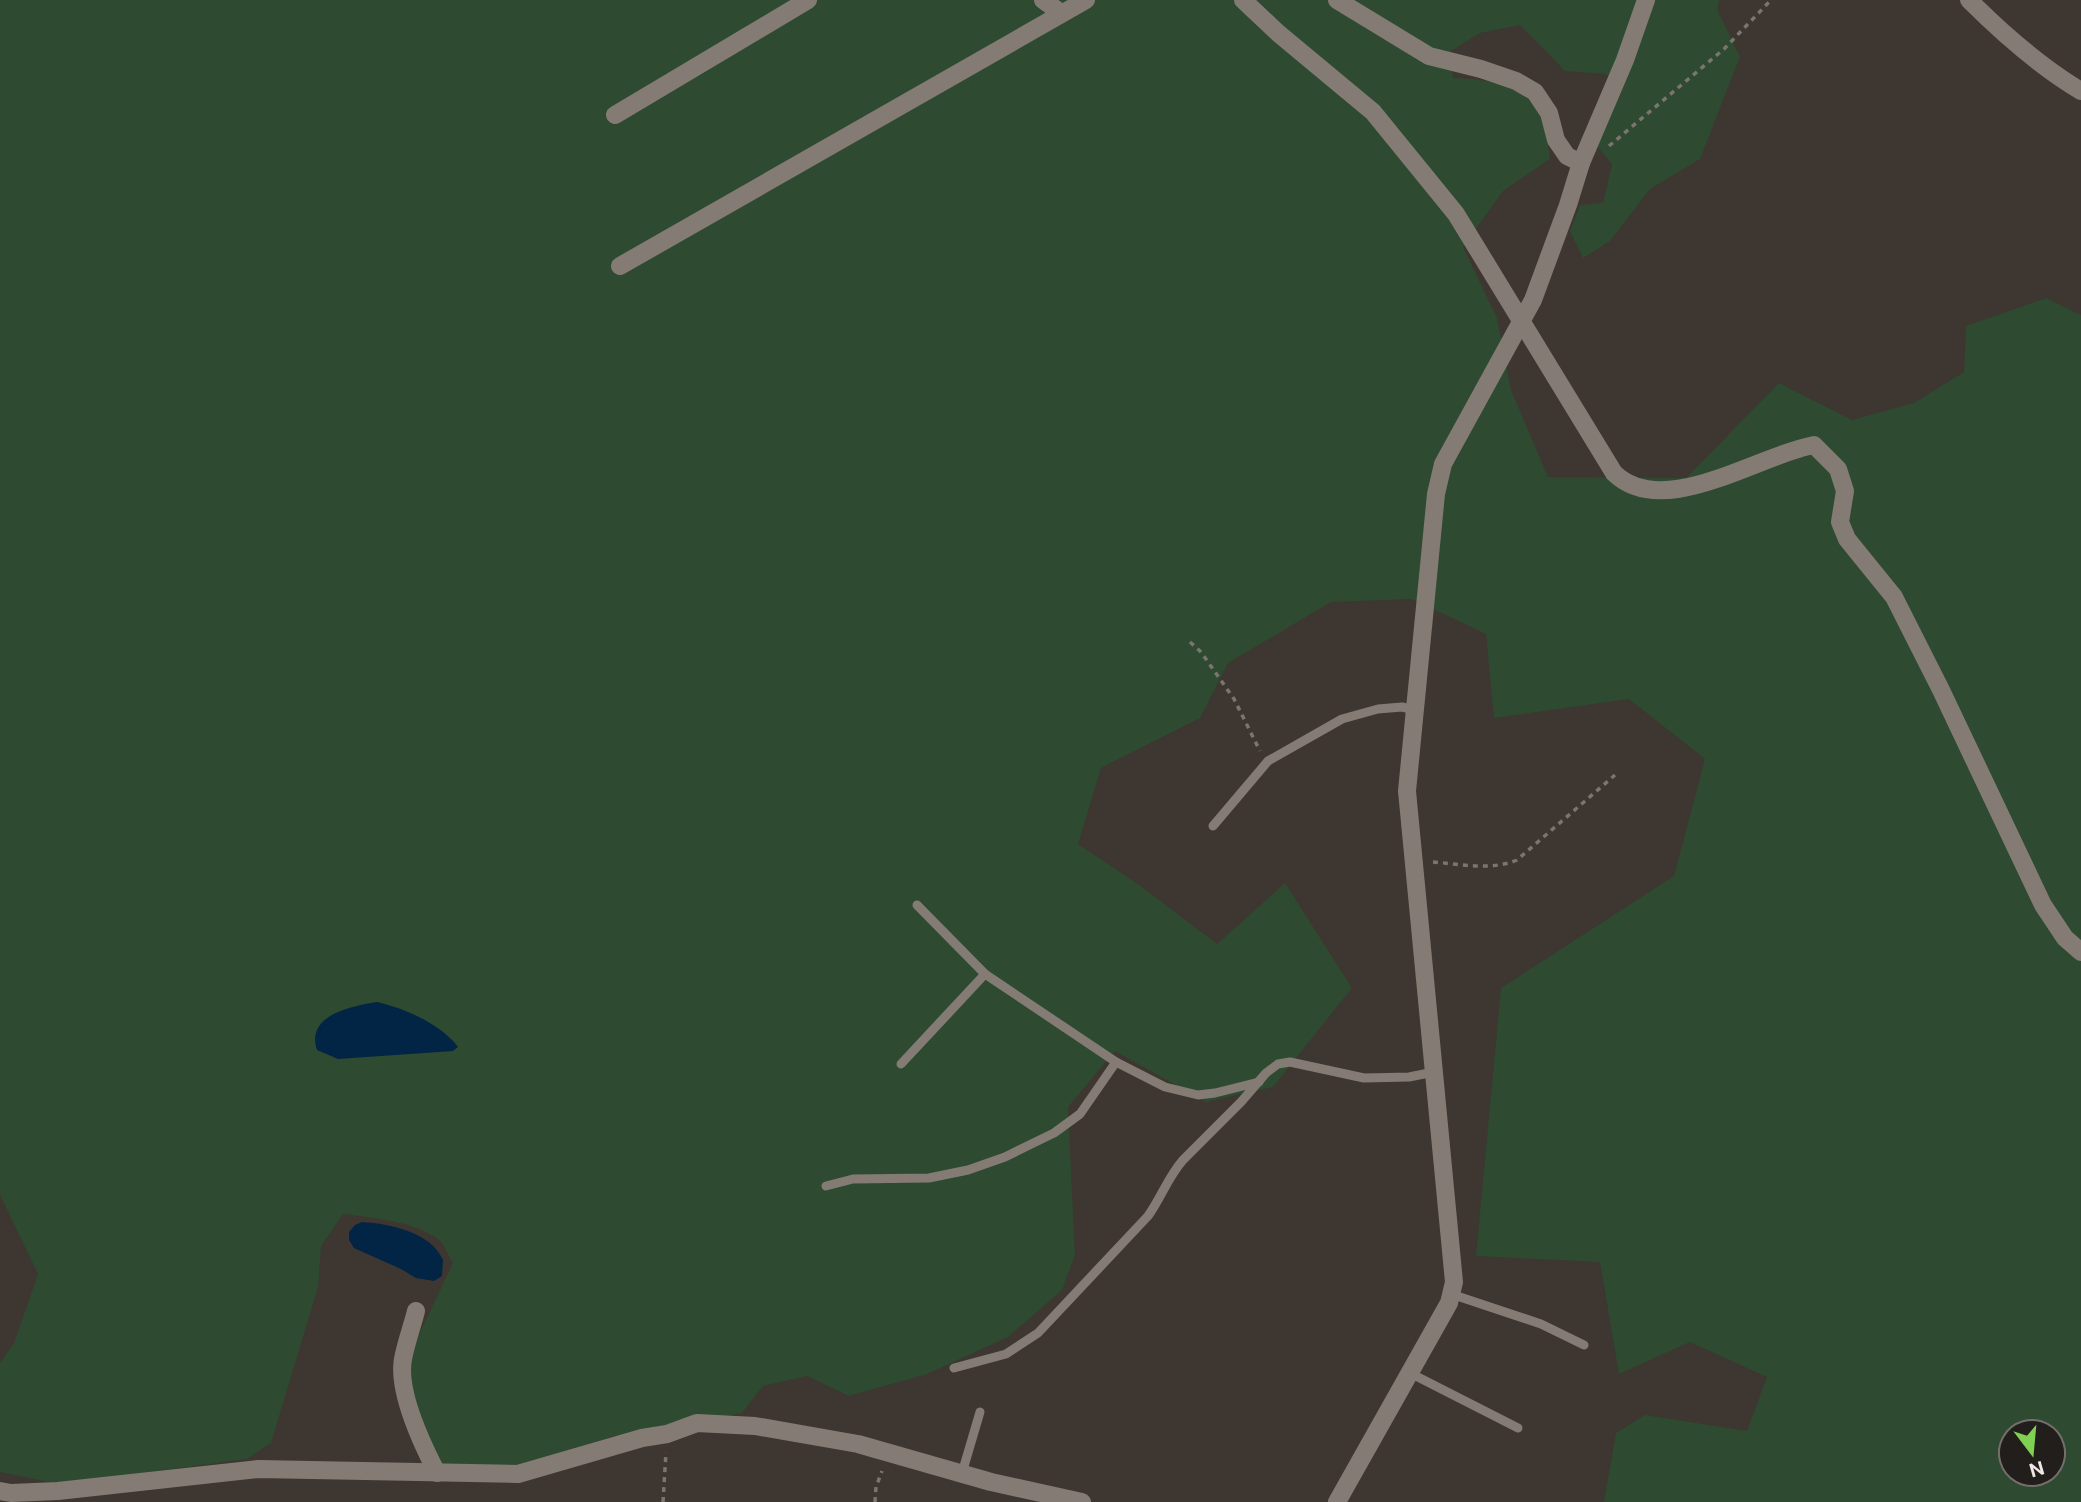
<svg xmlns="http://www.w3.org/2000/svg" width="2081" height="1502" viewBox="0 0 2081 1502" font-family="'Public Sans',sans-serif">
<rect width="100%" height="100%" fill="#3e3630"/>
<!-- green -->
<path fill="#2e4a31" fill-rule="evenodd" d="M0,0H1719L1717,9L1740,57L1700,159L1650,189L1610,241L1583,258L1570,231L1580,205L1603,203L1612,164L1594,143L1619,85L1605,74L1565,71L1520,25L1480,33L1451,51L1453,78C1486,79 1524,83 1541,116C1547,128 1548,146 1550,159L1503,191L1463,247L1497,318L1511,390L1548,477L1686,478L1779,383L1852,420L1914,403L1964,372L1966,326L2046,298L2081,315V1502H1604L1616,1433L1645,1415L1747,1431L1767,1377L1690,1342L1619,1374L1600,1262L1476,1256L1501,988L1674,876L1705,759L1629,699L1494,718L1486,634L1412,599L1331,602L1228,663L1200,718L1101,768L1078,844L1138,884L1217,944L1285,883L1352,988L1273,1087L1206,1102L1115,1051L1068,1107L1075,1255L1062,1290L1008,1337L927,1374L849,1396L807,1376L763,1386L742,1413L614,1436L519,1468L439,1469L422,1435L407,1360L453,1263C449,1257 446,1249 442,1243C425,1223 369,1217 343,1214L321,1246L318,1287L271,1443L247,1459L59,1484L0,1472V1363L14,1343L38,1274L0,1195ZM2011,1432H2053V1474H2011Z"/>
<!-- water -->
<g fill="#022545">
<path d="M377,1002C404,1008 441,1024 458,1047L453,1051L338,1059L317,1050C305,1015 352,1006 377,1002Z"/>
<path d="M362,1222C390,1224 431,1232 443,1260L442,1276L434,1281L416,1278L401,1269L354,1248L349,1240V1232L355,1225Z"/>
</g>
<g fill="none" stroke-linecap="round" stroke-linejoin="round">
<!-- path -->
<g stroke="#7b746f" stroke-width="3.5" stroke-dasharray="5 5" stroke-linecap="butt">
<polyline points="1609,146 1724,49 1771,0"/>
<polyline points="1190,642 1201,652 1234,699 1260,751"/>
<path d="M1433,862C1461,864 1491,871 1517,860L1615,775"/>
<polyline points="663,1502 666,1452"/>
<polyline points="875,1502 876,1487 882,1471"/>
</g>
<!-- lane -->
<g stroke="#857b75" stroke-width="9">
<polyline points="1213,826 1268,761 1342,719 1378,709 1402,707 1415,710"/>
<polyline points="917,905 985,974 1116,1062 1165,1087 1198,1095 1215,1093 1259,1082"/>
<polyline points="901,1064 985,974"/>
<polyline points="826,1186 853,1179 929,1178 968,1170 1005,1157 1054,1133 1080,1114 1116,1062"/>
<polyline points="1451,1294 1541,1324 1584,1345"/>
<path d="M954,1368L1006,1354L1038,1333L1148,1216C1161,1198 1168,1177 1183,1160L1241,1102L1266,1073L1278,1064L1290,1062L1364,1078L1409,1077L1434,1072"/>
<polyline points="1410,1373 1518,1428"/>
<polyline points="962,1473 980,1412"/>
</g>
<!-- street -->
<g stroke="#857b75" stroke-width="18">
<polyline points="1043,0 1061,13"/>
<path d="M1243,0L1278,33L1373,112L1456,214L1614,473C1663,521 1758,455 1814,445L1838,469L1845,491L1840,522L1847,539L1894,597L1941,690L2043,905L2065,938L2081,952"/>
<polyline points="1337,0 1429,56 1481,69 1516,81 1535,92 1549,113 1556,140 1567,156 1581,163"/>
<path d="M1969,0C2004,35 2039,66 2081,91"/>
<polyline points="615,115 808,0"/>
<polyline points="620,266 1086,0"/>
<path d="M416,1311C412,1327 406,1343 403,1359C397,1392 422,1444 437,1473"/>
<polyline points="0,1491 11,1493 58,1491 258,1469 518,1474 642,1438 667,1434 697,1423 755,1426 858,1444 991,1482 1082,1502"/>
<polyline points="1337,1502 1449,1303 1454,1282 1407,791 1436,494 1443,464 1533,300 1568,205 1581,163 1625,60 1646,0"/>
</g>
</g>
<!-- north arrow -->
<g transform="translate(2032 1453) rotate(164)"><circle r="33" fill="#221e1c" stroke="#746f6c" stroke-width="2"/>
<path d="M0-5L12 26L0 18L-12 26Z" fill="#80d051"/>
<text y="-10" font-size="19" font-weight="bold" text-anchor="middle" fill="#eee9e5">N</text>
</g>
</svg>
